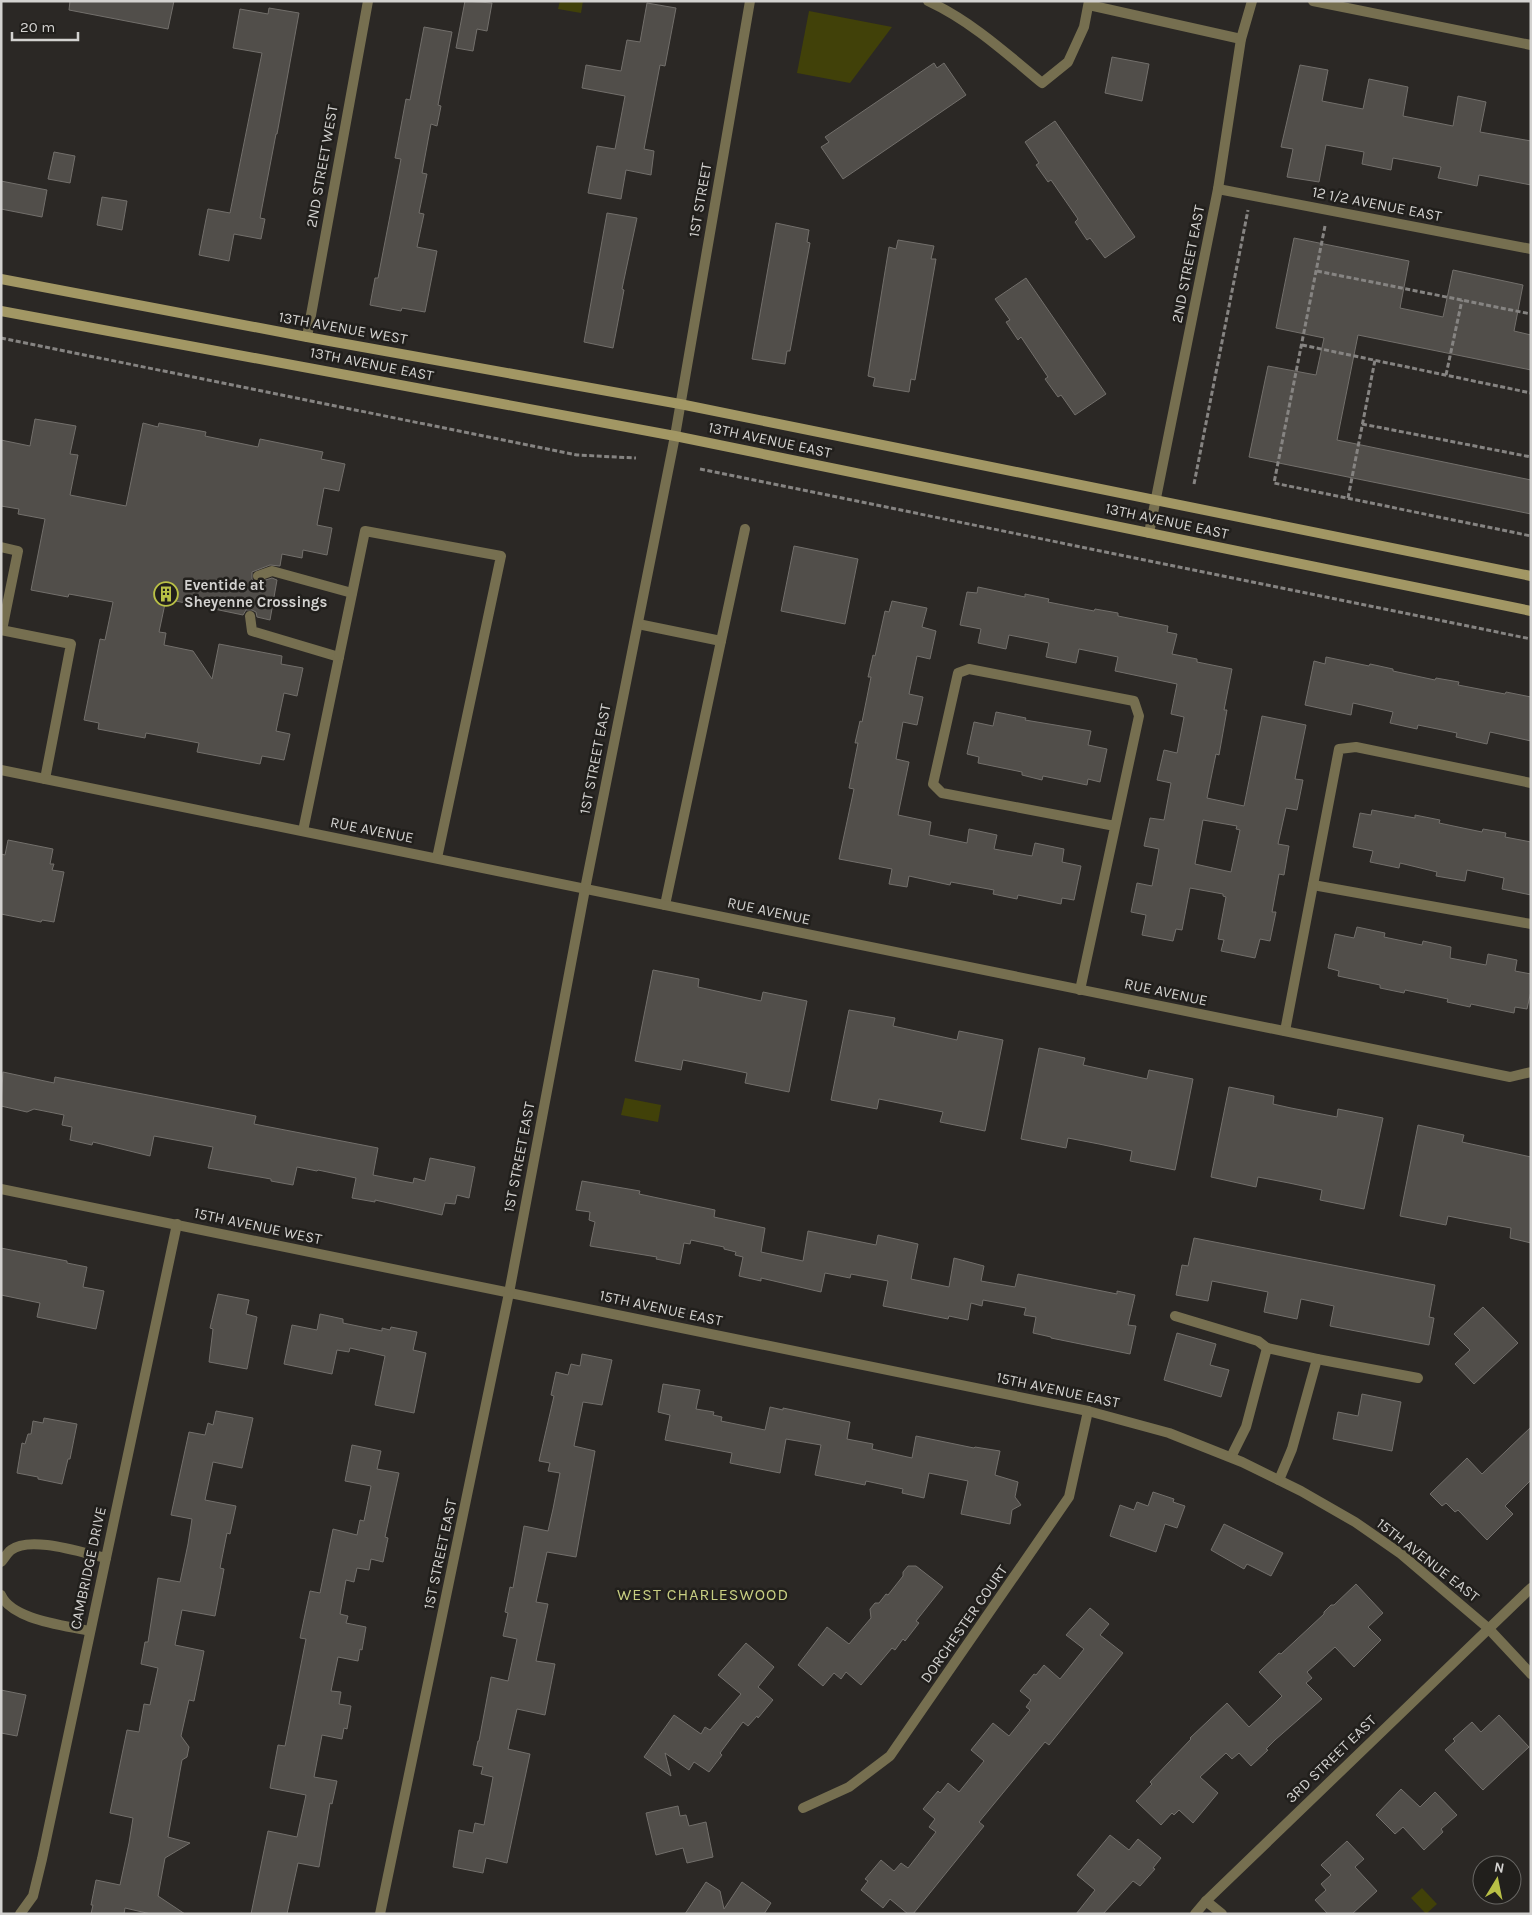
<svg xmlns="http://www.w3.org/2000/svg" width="1532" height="1915" viewBox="0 0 1532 1915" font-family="Karla,sans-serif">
<rect width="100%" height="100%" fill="#2b2825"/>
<!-- green -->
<g fill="#414109">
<polygon points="560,1 583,1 581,13 558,9"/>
<polygon points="809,11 892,27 850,83 797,73"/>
<polygon points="625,1098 661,1105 658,1122 621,1115"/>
<polygon points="1422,1888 1437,1904 1426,1914 1411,1898"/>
</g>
<!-- building -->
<g fill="#514e4a" stroke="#726f6b" fill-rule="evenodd">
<polygon points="70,1 174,1 168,29 69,10"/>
<polygon points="465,1 492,3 487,31 477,29 473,51 456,48"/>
<polygon points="647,3 676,8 665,66 660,65 644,149 654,151 651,175 626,170 621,199 588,193 597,146 615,149 625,96 582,88 586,65 621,71 627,40 640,42"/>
<polygon points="269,8 299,13 277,134 276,134 260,218 265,219 261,239 234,234 229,261 199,255 208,209 230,213 262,53 233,48 240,9 268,14"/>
<polygon points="424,27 452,32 438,105 441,106 437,126 431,124 422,173 427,174 419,213 424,214 417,247 437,251 425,312 402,308 401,311 370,305 375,278 378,278 401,159 395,158 406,99 410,100"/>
<polygon points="1112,57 1149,64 1142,101 1105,93"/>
<polygon points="934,63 937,68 944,63 966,95 843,179 821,147 829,142 825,137"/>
<polygon points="1300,65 1328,70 1322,101 1363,109 1369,79 1408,87 1403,116 1453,126 1458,96 1486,102 1480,132 1531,141 1531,185 1479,175 1477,186 1438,178 1441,167 1393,158 1391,170 1362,164 1364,152 1326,145 1319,182 1287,177 1293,149 1281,147"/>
<polygon points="1055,121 1135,237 1105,258 1090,238 1087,240 1075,222 1078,219 1051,180 1048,182 1036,165 1039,163 1025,142"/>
<polygon points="54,152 75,156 70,183 48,179"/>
<polygon points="1,181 47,190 42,217 1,209"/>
<polygon points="102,197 127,201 122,230 97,225"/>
<polygon points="607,213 637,218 622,289 624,290 613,348 584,342"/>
<polygon points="776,223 809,230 807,242 810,243 790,351 787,351 785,364 752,359"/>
<polygon points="1294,238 1409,261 1400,308 1443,317 1453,270 1523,285 1514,331 1531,335 1531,370 1358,335 1337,440 1531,480 1531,514 1249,457 1268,366 1316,375 1324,338 1276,328"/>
<polygon points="898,240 934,246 931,259 936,259 915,380 911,379 909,392 873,386 875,378 868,376 889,247 896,249"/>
<polygon points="1026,278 1106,394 1075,415 1061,395 1058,397 1045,379 1048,377 1021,337 1018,340 1006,322 1010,320 995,299"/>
<polygon points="35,419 76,426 70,454 78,455 70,495 126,506 143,423 158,427 159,423 206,432 205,436 258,447 260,439 323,452 321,459 345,464 339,491 324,488 317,525 332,528 327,555 303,550 302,558 282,554 280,566 270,565 252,572 252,579 256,583 272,578 277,580 270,620 257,617 256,612 252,610 246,610 243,615 166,599 159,632 166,633 164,645 193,651 212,679 219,644 282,656 281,664 303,668 297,696 284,693 276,731 290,734 284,760 262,756 260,764 197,752 199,743 146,733 145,738 98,729 99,723 84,720 100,639 105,640 113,602 69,594 68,597 31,590 45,519 18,514 19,509 1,506 1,440 30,446"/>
<polygon points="794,546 858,559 845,624 781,611"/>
<path d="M978,587L1025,597V594L1049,599L1048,602L1094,611L1095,609L1118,613V616L1168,626L1167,632L1177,634L1172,654L1197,659V662L1232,669L1224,710H1227L1219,755L1216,754L1207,798L1244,806L1262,716L1306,725L1295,779L1303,780L1297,810L1286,808L1278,844L1289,846L1284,875L1279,874L1272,912H1276L1270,941L1260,939L1255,958L1221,951L1224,940L1218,939L1226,897L1223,896V894L1190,888L1182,930L1176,929L1173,941L1142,935L1146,915L1131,912L1137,883L1152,886L1159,849L1144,846L1150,818L1164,820L1171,783L1157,780L1164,750L1177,753L1184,717L1171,714L1177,684L1115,671L1118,657L1079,649L1076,663L1046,657L1049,643L1009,635L1006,649L978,643L981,629L960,625L967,592L977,593ZM1203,820L1237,826L1236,829L1240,830L1231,872L1195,864Z"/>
<polygon points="892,601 927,608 922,627 936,631 930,659 917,656 909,694 923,697 917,725 903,722 896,759 909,762 898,815 931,822 929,835 967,843 969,829 997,835 994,849 1032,856 1035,843 1064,849 1062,862 1081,866 1074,900 1062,898 1061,904 1018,895 1017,899 993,894 994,890 951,882 950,885 909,876 907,887 889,884 892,869 839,859 854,789 849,788 858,743 855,743 860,721 862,722 871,677 868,677 873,655 875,656 885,611 889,612"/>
<polygon points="1326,657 1369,666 1370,664 1393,669 1393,671 1435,680 1436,678 1459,682 1458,685 1505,694 1506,692 1531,697 1531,741 1490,732 1487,744 1456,737 1457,733 1418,725 1417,729 1390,723 1393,712 1353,703 1351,715 1305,705 1314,661 1325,664"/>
<polygon points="996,712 1026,718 1025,720 1091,731 1088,745 1107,749 1100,782 1088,779 1087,785 1043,776 1042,780 1022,775 1022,772 978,763 979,757 967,754 974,722 993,726"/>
<polygon points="1372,810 1415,818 1415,815 1440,820 1439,823 1482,832 1483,829 1506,833 1505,837 1531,842 1531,895 1502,889 1504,878 1467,870 1465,881 1436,876 1437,872 1400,863 1399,868 1370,862 1373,851 1353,847 1360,813 1371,815"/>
<polygon points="8,840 53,849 50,864 54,864 52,870 64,872 54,922 42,920 41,922 1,914 1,854 5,855"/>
<polygon points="1357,927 1385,933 1384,937 1422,945 1423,941 1451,947 1450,958 1486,965 1488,954 1517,960 1515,971 1531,974 1531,991 1527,1009 1515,1007 1514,1013 1471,1004 1470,1007 1447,1002 1448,999 1405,990 1404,993 1380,988 1380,985 1338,976 1339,971 1328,968 1335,934 1354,938"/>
<polygon points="653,970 699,979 698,987 761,1001 763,992 807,1001 789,1092 745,1083 747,1073 713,1066 683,1060 681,1070 635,1061"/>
<polygon points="849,1010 895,1018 893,1026 957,1040 959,1031 1003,1040 985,1131 940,1122 943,1112 879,1099 877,1109 831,1100"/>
<polygon points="1039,1048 1085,1058 1083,1065 1147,1079 1149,1070 1193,1079 1175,1170 1130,1161 1132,1151 1099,1144 1068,1138 1066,1148 1021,1139"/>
<polygon points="3,1072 54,1083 55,1077 256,1116 254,1124 378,1148 373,1175 413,1183 414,1178 425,1181 430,1158 475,1167 469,1198 457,1195 455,1204 445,1203 442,1215 375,1200 375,1202 352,1198 356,1178 318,1170 317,1171 297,1167 293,1185 271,1181 271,1179 208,1168 213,1147 154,1136 150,1156 93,1142 92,1145 70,1140 72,1127 62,1125 64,1115 34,1109 27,1112 1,1106"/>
<polygon points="1229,1087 1274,1096 1273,1104 1291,1108 1337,1117 1338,1109 1383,1118 1364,1209 1320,1200 1322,1190 1289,1183 1258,1177 1256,1187 1211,1177"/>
<polygon points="1418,1125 1464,1135 1462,1142 1531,1157 1531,1243 1510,1238 1511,1228 1478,1222 1448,1216 1446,1225 1400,1216"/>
<polygon points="582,1181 640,1191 639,1194 715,1210 714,1217 765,1228 761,1252 803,1261 808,1231 876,1245 878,1235 918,1244 911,1279 949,1287 954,1258 984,1266 981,1281 1015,1287 1018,1274 1117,1294 1117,1291 1135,1295 1128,1325 1136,1326 1130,1354 1051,1338 1051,1337 1033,1333 1036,1317 1024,1315 1026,1308 983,1300 982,1306 971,1303 968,1320 949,1316 948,1319 883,1306 888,1281 851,1274 850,1278 825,1273 821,1292 761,1278 761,1281 739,1276 743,1257 735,1255 736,1252 724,1249 724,1247 691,1240 690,1244 684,1243 680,1264 656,1259 657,1257 590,1246 595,1222 589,1220 590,1212 576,1210"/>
<polygon points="1194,1238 1435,1285 1429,1317 1434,1318 1429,1345 1330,1326 1334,1306 1301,1299 1297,1319 1264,1312 1268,1292 1212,1281 1208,1301 1176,1295 1182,1265 1188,1266"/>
<polygon points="1,1248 67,1261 67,1263 87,1267 83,1287 104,1291 96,1329 37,1317 40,1303 1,1295"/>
<polygon points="218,1294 249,1300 246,1314 257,1317 247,1369 209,1362 213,1329 210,1328"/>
<polygon points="1483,1307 1518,1343 1474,1384 1455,1364 1470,1350 1454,1334"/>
<polygon points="320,1314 343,1319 343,1323 382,1331 382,1328 390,1330 391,1327 417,1332 413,1350 426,1353 414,1413 375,1405 385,1356 350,1348 349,1352 337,1350 332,1374 284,1364 292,1325 317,1330"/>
<polygon points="1177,1333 1216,1344 1210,1365 1229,1370 1221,1397 1164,1380"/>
<polygon points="582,1354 612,1360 602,1405 583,1402 574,1446 595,1451 576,1557 547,1552 536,1602 548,1604 536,1661 555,1664 545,1715 517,1709 508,1749 530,1754 507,1863 486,1858 483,1873 453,1867 459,1830 473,1833 475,1823 484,1825 493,1777 481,1774 483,1767 473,1765 478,1741 479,1741 491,1677 508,1681 517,1639 503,1636 508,1613 505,1612 510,1587 513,1588 524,1526 548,1531 553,1509 560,1473 548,1471 550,1463 539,1461 554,1396 551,1395 556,1372 568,1375 571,1364 580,1366"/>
<polygon points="663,1384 700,1390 696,1409 714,1412 713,1415 722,1417 721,1421 765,1430 770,1407 783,1410 783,1408 850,1422 847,1439 873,1444 872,1449 912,1458 916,1436 974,1448 975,1447 1000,1451 995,1475 1018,1482 1015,1497 1021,1505 1012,1510 1010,1524 961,1514 968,1481 929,1473 924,1498 902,1493 903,1489 866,1481 865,1485 815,1475 821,1445 786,1439 780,1473 730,1463 732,1453 665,1440 670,1415 658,1412"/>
<polygon points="1362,1394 1401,1402 1392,1451 1333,1439 1338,1412 1358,1416"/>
<polygon points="216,1411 253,1418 242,1468 213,1462 205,1500 236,1506 230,1534 227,1533 220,1568 224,1569 215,1616 182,1610 175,1645 204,1651 194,1701 189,1700 181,1736 189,1747 187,1757 182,1760 168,1837 190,1843 165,1858 158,1896 185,1914 151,1914 125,1908 124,1914 91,1914 93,1905 91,1905 96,1880 120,1885 129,1843 133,1818 110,1813 127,1730 139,1732 144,1704 150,1705 158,1668 141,1664 145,1642 148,1642 158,1578 180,1582 188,1544 192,1519 171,1515 189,1432 205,1435 208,1423 213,1425"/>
<polygon points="44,1418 77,1424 70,1459 68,1459 62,1484 38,1479 38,1477 17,1473 22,1443 25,1444 28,1434 31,1434 33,1421 43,1423"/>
<polygon points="1531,1427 1531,1480 1505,1506 1513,1514 1487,1540 1458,1510 1455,1512 1446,1503 1442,1506 1430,1494 1467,1458 1482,1474"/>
<polygon points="352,1445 381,1451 377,1469 399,1473 385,1537 388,1538 383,1562 371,1559 369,1570 357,1568 354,1582 346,1580 340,1614 348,1616 346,1623 366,1627 362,1650 360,1649 358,1661 338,1657 331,1691 341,1692 339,1704 351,1706 347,1729 344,1728 342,1739 322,1735 314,1777 337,1781 332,1804 330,1803 319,1867 298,1863 287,1914 251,1914 268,1831 297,1837 306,1795 270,1788 278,1745 285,1746 306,1639 300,1638 310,1591 320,1593 333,1529 357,1535 360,1520 364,1521 371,1486 345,1481"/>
<polygon points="1153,1492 1174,1499 1173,1502 1185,1506 1177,1528 1165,1524 1156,1552 1110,1536 1120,1505 1134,1510 1137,1502 1148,1506"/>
<polygon points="1224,1524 1283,1553 1271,1576 1247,1564 1244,1569 1211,1550"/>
<polygon points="908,1566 916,1566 943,1587 916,1621 919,1623 905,1641 903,1639 895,1650 892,1648 861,1685 846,1672 841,1679 834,1673 823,1686 798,1665 827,1627 849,1644 871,1618 870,1609 875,1603 879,1603 886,1594 888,1595 903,1576 903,1572"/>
<polygon points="1356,1584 1383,1613 1368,1627 1381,1640 1354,1667 1335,1647 1307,1672 1312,1678 1306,1683 1322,1699 1275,1740 1266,1749 1268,1750 1251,1766 1239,1753 1232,1759 1226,1753 1200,1777 1218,1793 1193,1823 1179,1810 1174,1815 1172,1813 1161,1825 1136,1801 1152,1784 1150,1782 1191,1739 1190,1738 1227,1703 1249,1727 1275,1703 1282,1696 1259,1672 1279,1653 1281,1654 1324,1614 1324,1612 1331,1605 1334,1605"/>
<polygon points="1090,1608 1109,1624 1100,1635 1123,1653 1049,1745 1045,1742 979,1822 984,1826 913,1914 908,1914 890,1899 883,1908 861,1890 868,1881 865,1879 881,1860 894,1871 901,1863 908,1868 936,1832 929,1827 935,1819 923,1809 938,1791 940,1793 948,1783 959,1792 984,1761 971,1750 993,1723 1009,1736 1030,1710 1026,1707 1031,1700 1020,1691 1034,1674 1036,1675 1044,1665 1060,1679 1084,1649 1066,1635"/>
<polygon points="746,1643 774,1667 758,1687 773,1700 758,1718 757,1716 748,1726 743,1722 720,1753 722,1755 709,1772 694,1762 689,1770 665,1753 671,1776 644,1757 674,1715 701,1734 705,1727 710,1730 741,1694 718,1675"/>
<polygon points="1,1690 26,1695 17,1736 1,1733"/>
<polygon points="1499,1715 1529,1747 1483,1790 1445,1750 1455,1741 1453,1739 1472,1722 1481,1732"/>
<polygon points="1401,1789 1420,1807 1435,1792 1457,1815 1441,1829 1443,1832 1424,1850 1403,1827 1395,1834 1376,1815"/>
<polygon points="678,1806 680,1816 686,1815 689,1826 706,1822 713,1857 687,1863 683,1848 656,1855 646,1813"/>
<polygon points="1110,1835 1129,1850 1138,1839 1161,1858 1153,1868 1155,1869 1140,1886 1133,1881 1103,1914 1076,1914 1095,1890 1077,1875"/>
<polygon points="1347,1841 1364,1859 1355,1867 1377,1891 1352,1914 1328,1914 1315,1900 1326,1890 1321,1884 1331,1875 1321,1865"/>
<polygon points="706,1882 720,1891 724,1909 742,1882 771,1903 764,1914 685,1914"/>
</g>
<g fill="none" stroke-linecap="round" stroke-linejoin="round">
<!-- path -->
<g stroke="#868482" stroke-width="3" stroke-dasharray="5 2.5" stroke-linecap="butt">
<polyline points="1325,226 1274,483 1531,536"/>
<polyline points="1317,271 1531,314"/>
<polyline points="1,338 577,455 636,458"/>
<polyline points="1302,345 1531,393"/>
<polyline points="1446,375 1462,300"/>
<polyline points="1362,424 1531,457"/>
<polyline points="700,469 1531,639"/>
<polyline points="1194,484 1248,210"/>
<polyline points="1348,498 1375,360"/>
</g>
<!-- lane -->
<g stroke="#766f50" stroke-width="10">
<path d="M928,1C971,21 1006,53 1042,83L1068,62L1084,27L1089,1"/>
<polyline points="1089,5 1241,39"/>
<polyline points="1,547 18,551 2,630"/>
<polyline points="258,576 272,571 352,593"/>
<polyline points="250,616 252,631 339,657"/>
<polyline points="638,624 721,641 745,529"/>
<polyline points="1,630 71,644 45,779"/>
<polyline points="303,831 365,531 501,556 437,858"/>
<polyline points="1313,885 1531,924"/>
<polyline points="665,905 721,641"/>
<polyline points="1080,990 1139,716 1134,701 969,669 958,673 933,784 942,793 1115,826"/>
<polyline points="1285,1031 1339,749 1356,747 1531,783"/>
<polyline points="1175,1316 1258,1341 1267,1348"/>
<polyline points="1317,1359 1418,1378"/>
<polyline points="1231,1457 1246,1427 1267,1348 1317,1359 1292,1449 1279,1480"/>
</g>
<!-- street -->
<g stroke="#766f50" stroke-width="10">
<polyline points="1313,1 1531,45"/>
<polyline points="1218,189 1531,249"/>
<polyline points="307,337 368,1"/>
<polyline points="1149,533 1218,189 1241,39 1252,1"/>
<polyline points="1,770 1510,1077 1531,1072"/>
<polyline points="1,1189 1088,1411 1169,1433 1242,1462 1301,1491 1355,1522 1401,1554 1488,1628 1531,1674"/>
<path d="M1,1562C4,1559 7,1553 11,1550C30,1535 83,1553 106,1558"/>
<path d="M1,1595C12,1620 64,1625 90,1631"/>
<polyline points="803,1808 849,1787 890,1756 1069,1497 1088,1411"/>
<polyline points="1206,1901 1222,1914"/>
<polyline points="20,1914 33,1896 42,1859 177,1224"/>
<polyline points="380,1914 509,1293 585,889 675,436 750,1"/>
<polyline points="1195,1914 1206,1901 1531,1588"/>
</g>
<!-- secondary -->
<g stroke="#a29764" stroke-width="10">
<polyline points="1,279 307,337 680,404 1531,576"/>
<polyline points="1,311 675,436 1531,611"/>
</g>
</g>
<!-- icons -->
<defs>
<g id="building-ring" transform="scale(1.25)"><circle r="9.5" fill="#211f1c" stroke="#b9c046" stroke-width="1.5"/><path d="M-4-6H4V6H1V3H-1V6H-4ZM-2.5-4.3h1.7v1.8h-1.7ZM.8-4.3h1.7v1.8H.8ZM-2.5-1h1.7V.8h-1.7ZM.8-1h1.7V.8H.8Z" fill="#b9c046"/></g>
</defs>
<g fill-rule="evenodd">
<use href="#building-ring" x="166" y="594"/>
</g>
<g text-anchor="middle" stroke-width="5" stroke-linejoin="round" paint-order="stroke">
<!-- street labels -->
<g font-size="15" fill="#d3d2d0" stroke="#211f1c">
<text transform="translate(322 166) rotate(-80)" y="5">2ND STREET WEST</text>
<text transform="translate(700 200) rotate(-80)" y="5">1ST STREET</text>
<text transform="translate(1377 204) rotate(11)" y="5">12 1/2 AVENUE EAST</text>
<text transform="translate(1188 264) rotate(-79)" y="5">2ND STREET EAST</text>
<text transform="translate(343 328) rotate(10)" y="5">13TH AVENUE WEST</text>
<text transform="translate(372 364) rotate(11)" y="5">13TH AVENUE EAST</text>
<text transform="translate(770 440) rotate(12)" y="5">13TH AVENUE EAST</text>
<text transform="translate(1167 521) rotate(12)" y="5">13TH AVENUE EAST</text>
<text transform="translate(595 759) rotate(-79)" y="5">1ST STREET EAST</text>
<text transform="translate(372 830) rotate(11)" y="5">RUE AVENUE</text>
<text transform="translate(769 911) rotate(12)" y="5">RUE AVENUE</text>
<text transform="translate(1166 992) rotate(12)" y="5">RUE AVENUE</text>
<text transform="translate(519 1157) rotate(-79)" y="5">1ST STREET EAST</text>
<text transform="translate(258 1226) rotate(12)" y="5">15TH AVENUE WEST</text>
<text transform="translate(661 1308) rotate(12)" y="5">15TH AVENUE EAST</text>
<text transform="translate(1058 1390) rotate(12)" y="5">15TH AVENUE EAST</text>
<text transform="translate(440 1554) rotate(-78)" y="5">1ST STREET EAST</text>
<text transform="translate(1428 1560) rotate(38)" y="5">15TH AVENUE EAST</text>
<text transform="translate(88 1568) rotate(-78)" y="5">CAMBRIDGE DRIVE</text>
<text transform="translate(964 1624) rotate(-55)" y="5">DORCHESTER COURT</text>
<text transform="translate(1331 1759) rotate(-44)" y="5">3RD STREET EAST</text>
</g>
<!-- poi labels -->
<g font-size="15" font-weight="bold" fill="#d3d2d0" stroke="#211f1c" text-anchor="start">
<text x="184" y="590">Eventide at<tspan x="184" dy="17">Sheyenne Crossings</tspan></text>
</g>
<!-- neighbourhood labels -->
<g font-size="16" letter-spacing="1" fill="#c8cf82" stroke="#211f1c">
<text x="703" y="1600">WEST CHARLESWOOD</text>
</g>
</g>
<!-- border -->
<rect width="1532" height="1915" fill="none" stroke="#d3d2d0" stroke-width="5"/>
<!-- north arrow -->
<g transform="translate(1497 1880) rotate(10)"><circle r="24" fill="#211f1c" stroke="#686764"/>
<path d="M0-4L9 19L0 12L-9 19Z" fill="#b9c046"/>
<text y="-8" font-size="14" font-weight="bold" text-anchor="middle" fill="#d3d2d0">N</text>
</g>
<!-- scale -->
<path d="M12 32v8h66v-8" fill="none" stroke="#d3d2d0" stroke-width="2.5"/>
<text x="20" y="32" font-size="15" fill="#d3d2d0" stroke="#211f1c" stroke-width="4" paint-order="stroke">20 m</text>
</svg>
